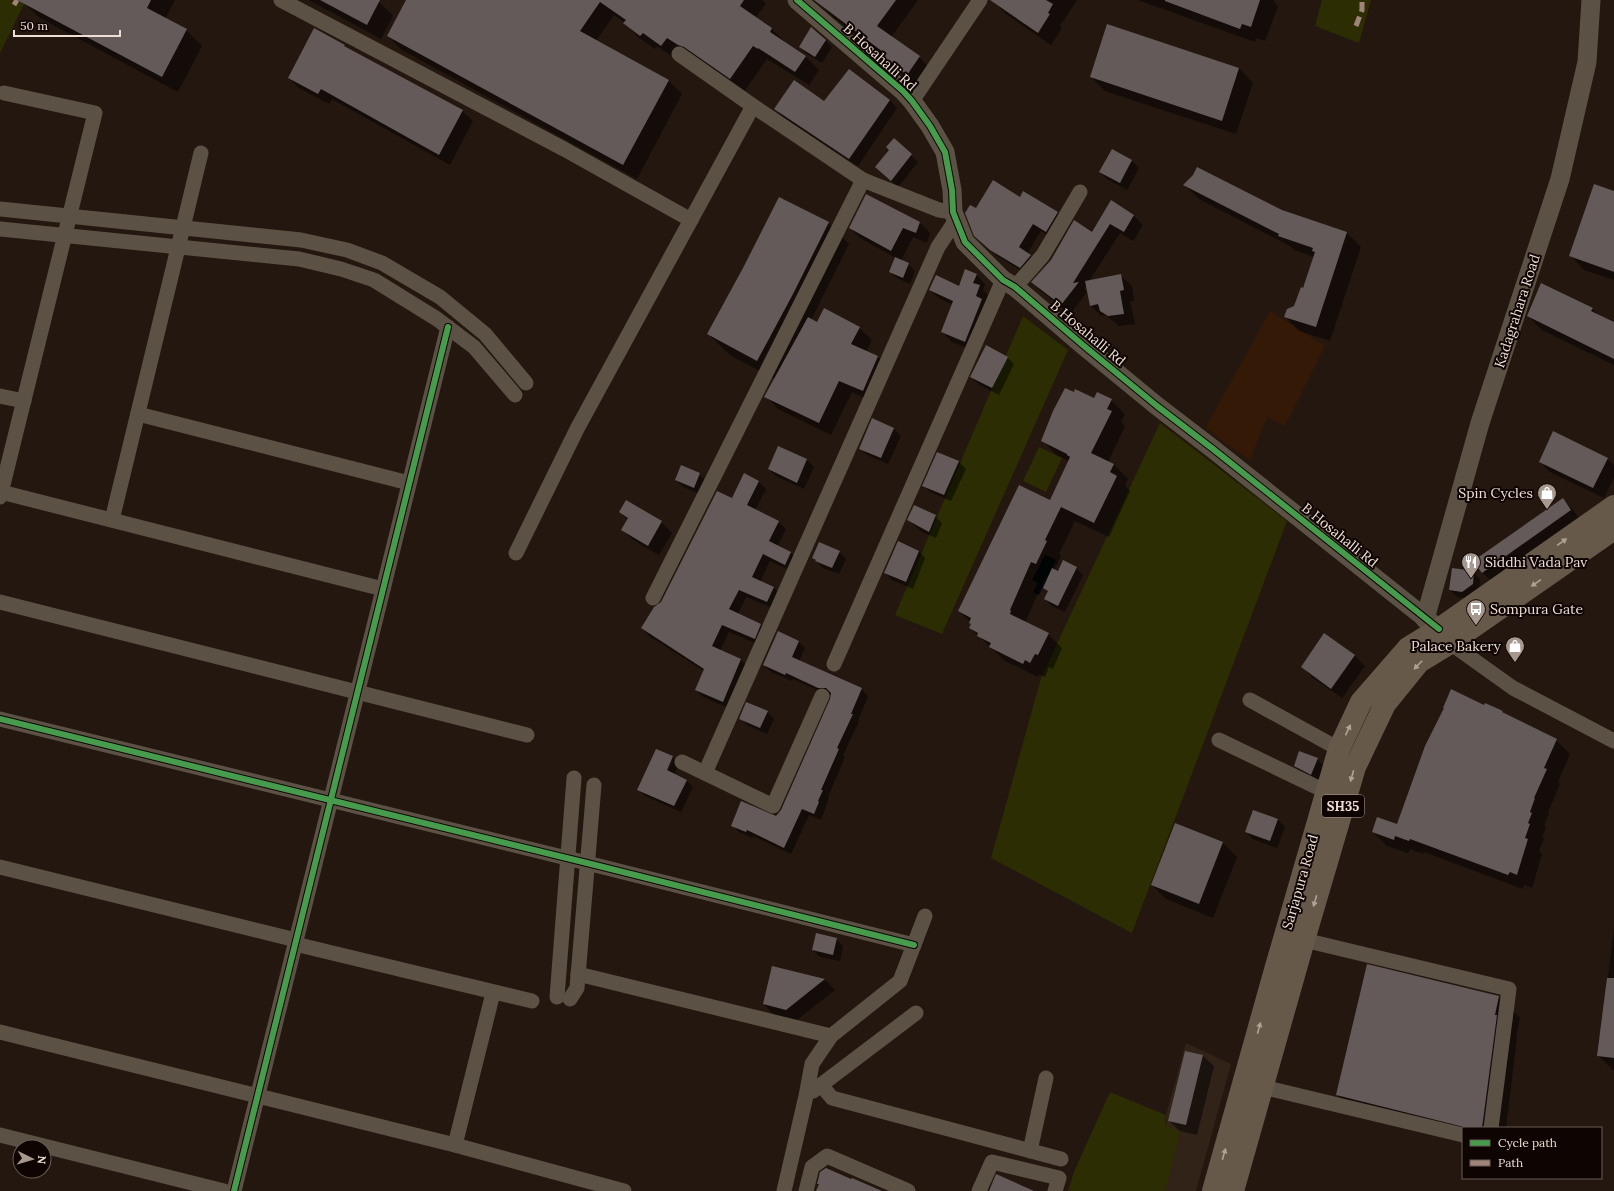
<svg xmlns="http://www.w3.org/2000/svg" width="1614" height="1191" viewBox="0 0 1614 1191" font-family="Lora,serif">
<rect width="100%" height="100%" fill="#24170f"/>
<!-- commercial -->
<polygon fill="#322319" points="1186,1043 1231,1064 1196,1191 1164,1191 1166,1115"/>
<!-- built -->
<polygon fill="#341906" points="1270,311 1325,346 1285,426 1267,417 1250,460 1221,440 1206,427"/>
<!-- green -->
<g fill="#2c2d03">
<polygon points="0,0 26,0 0,53"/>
<polygon points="1322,0 1371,0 1359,43 1315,26"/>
<polygon points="1023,316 1068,350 942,634 895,615"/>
<polygon points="1160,423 1287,521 1132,933 991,858 1041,678"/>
<polygon points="1039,447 1062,458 1046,492 1023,481"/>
<polygon points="1110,1092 1166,1115 1165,1125 1180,1132 1165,1191 1068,1191 1074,1172"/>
</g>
<!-- water -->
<polygon fill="#03080a" points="1045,555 1056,560 1039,595 1033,592 1038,583 1032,580"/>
<!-- shadow -->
<g fill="#0007" fill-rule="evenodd">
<polygon points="26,0 175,0 165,19 186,30 202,46 178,92 40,18 24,3"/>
<polygon points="309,0 377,0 393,16 381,39"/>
<polygon points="407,0 762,0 766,4 755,18 772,29 786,43 805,56 819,70 809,85 767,59 744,92 676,59 657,46 655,49 638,37 625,23 614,15 596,41 668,80 682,94 637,179 402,50 388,36"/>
<polygon points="823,0 917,0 917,2 891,37 919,57 932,70 920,87 894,68 881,55 882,54 833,17 820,4"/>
<polygon points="994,0 1077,0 1060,26 1062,28 1051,45 1006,14 994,1"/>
<polygon points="1138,0 1273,0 1278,6 1265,41 1256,38 1255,42"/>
<polygon points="825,40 832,47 822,63 807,54 800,47"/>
<polygon points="344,45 348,50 462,111 473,121 450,165 332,99 329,104 299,88 289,78"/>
<polygon points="1239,68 1253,83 1236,134 1105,91 1091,77"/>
<polygon points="890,100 897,108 858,166 783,117 775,109"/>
<polygon points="894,139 918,162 898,187 876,167 890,150"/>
<polygon points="1112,150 1132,161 1139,168 1127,190 1107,179 1100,172"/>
<polygon points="1185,185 1282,211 1347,233 1361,247 1330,341 1299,331 1285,316 1295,307 1303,289 1314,257 1294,250 1290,246 1199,199"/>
<polygon points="1614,192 1614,280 1584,270 1570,255"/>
<polygon points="867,195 920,223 930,233 927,243 913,237 901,261 908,264 915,271 910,284 897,278 890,272 896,258 860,238 850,228"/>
<polygon points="1020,198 1057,212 1065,220 1054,239 1041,231 1027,254 1038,263 1028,275 999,257 984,244"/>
<polygon points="1111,202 1134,216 1143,225 1133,241 1120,233 1089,281 1121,276 1132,286 1134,301 1130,301 1135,324 1119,326 1106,315 1101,316 1090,305 1087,285 1084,289 1087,292 1070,314 1041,291 1032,282 1093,233"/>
<polygon points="828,223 849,244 811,320 817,323 859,328 872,340 866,352 878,357 890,370 875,403 852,392 831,435 778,409 766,396 775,379 730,355 708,334"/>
<polygon points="976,274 985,284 983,290 989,296 974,351 952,342 942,332 953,305 940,299 930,290 960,288"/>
<polygon points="1592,309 1600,316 1614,323 1614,365 1542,330 1528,316"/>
<polygon points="1007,357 1014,364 999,395 978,384 971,377"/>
<polygon points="1095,399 1111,400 1125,414 1121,422 1125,426 1108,462 1114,465 1128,479 1125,485 1130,491 1109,537 1075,521 1059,554 1061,556 1054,570 1058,572 1076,568 1083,575 1065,612 1052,606 1045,599 1049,592 1044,588 1049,577 1046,575 1025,623 1048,634 1062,648 1053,669 1049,667 1045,677 1039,674 1038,677 1005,661 970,628 972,625 970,622 959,611 1050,502 1069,461 1057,455 1043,441"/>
<polygon points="894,429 901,436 888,464 867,455 860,448"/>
<polygon points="779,447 807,460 814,467 804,489 776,476 769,469"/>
<polygon points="938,453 959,462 966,469 951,501 930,492 924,485"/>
<polygon points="1607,459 1614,465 1614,478 1604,498 1550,472 1540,462"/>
<polygon points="699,474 706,481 701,494 683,487 676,480"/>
<polygon points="758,481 766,489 755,510 778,522 786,529 777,547 791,553 798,561 793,572 770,561 760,582 773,587 781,595 775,609 746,597 738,614 761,625 768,632 762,646 729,632 720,651 741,660 748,667 731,709 703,697 696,690 704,671 649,636 642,628 662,603 732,499"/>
<polygon points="1563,499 1573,510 1581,521 1493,583 1482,572"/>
<polygon points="620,512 661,522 672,533 659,555 633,540 623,530 628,520"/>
<polygon points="935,516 942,523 936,538 922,532 908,520"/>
<polygon points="919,551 925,558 913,589 892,580 885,573"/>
<polygon points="839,552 846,559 839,574 823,568 813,558"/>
<polygon points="1473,572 1480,579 1479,591 1469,599 1457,597 1450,590"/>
<polygon points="798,641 805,648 799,662 861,689 868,696 858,721 859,722 843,755 845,757 828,797 829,798 821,820 809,815 791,854 753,836 753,838 739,832 732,825 776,818 782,811 831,700 832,694 826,694 793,679 792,681 771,672 764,665"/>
<polygon points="1354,655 1365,666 1342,698 1313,678 1302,667"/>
<polygon points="767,712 774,719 767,734 747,725 740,718"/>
<polygon points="1556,740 1570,754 1558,782 1560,784 1548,812 1549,813 1544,826 1546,828 1542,837 1544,839 1539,851 1542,854 1532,888 1524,885 1523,889 1424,852 1423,854 1410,849 1408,853 1387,846 1373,832 1398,825"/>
<path d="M672,757L679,764L674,775L686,780L693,787L681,812L645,796L638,790ZM671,759H673L666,775L664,774Z"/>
<polygon points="1317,759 1324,766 1318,781 1302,773 1295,766"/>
<polygon points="1278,820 1285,827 1277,848 1253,839 1246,832"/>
<polygon points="1223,843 1237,857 1213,918 1166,899 1152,885"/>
<polygon points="1614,929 1614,1070 1612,1069 1598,1055"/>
<polygon points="836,939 843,946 840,961 820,957 813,950"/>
<polygon points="772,968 825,980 835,990 797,1020 774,1015 764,1004"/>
<polygon points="1499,997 1520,1018 1516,1036 1517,1037 1506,1128 1463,1128 1359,1116 1337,1095"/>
<polygon points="1186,1052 1203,1056 1214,1066 1197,1135 1180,1131 1169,1121"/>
</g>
<!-- building -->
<g fill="#655a5a">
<polygon points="17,0 151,0 147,8 187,29 162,77"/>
<polygon points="320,0 380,0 367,25"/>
<polygon points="406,0 744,0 740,6 772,28 770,32 806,56 795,72 758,48 758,49 753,46 730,79 684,47 678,45 667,38 661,46 643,33 640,36 623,23 626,20 600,2 580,31 669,80 623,165 387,36"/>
<polygon points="814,0 896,0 877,26 920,56 907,75 880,56 883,52"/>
<polygon points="990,0 1046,0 1053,4 1048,13 1050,14 1038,33"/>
<polygon points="1165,0 1260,0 1251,27 1242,24 1240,29 1165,1"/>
<polygon points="1107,24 1239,68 1222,121 1090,77"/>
<polygon points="811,27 826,40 815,57 799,47"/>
<polygon points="314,28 345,45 344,46 463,110 439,155 321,89 318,94 288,78"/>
<polygon points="849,69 890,100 849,159 774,109 794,80 824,101"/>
<polygon points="894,138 912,154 891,181 875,167 889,150 886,147"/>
<polygon points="1112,149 1132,160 1120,183 1099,172"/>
<polygon points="1197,167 1282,210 1347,232 1316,327 1284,317 1287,309 1294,306 1301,287 1303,288 1315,252 1312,251 1313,248 1278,236 1279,234 1183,185 1193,175"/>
<polygon points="993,180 1020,197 1023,191 1058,212 1046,232 1033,224 1019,247 1031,255 1020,268 990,250 974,236 965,213 970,205 976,208"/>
<polygon points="1594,184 1614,191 1614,272 1569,256"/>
<polygon points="866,194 920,222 916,233 903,228 891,251 849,228"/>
<polygon points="779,197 829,222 793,294 757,361 707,334 743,268"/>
<polygon points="1111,200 1134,215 1124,232 1110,224 1073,283 1079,282 1061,305 1031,282 1051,260 1074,220 1092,232"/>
<polygon points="895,257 909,263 903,278 889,272"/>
<polygon points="965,269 977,274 973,283 980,285 976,296 982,299 965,342 941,332 953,301 929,290 936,275 959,286"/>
<polygon points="1121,274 1124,290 1120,291 1124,314 1108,316 1100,311 1098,304 1090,306 1085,281"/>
<polygon points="1541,283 1593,308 1591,311 1614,322 1614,359 1527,316"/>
<polygon points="824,308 860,327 851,344 878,356 863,391 839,381 819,423 764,397 808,317 817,322"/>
<polygon points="986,345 1008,357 992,388 970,377"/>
<polygon points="1065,388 1074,392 1075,389 1094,398 1097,392 1112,399 1107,409 1112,411 1091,453 1114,464 1110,472 1117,476 1094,523 1061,507 1045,540 1047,541 1036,564 1031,562 1010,610 1011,611 1010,614 1049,633 1038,655 1035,654 1030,663 1025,660 1023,664 989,647 991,643 977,636 978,633 969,628 971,624 969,623 971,618 958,611 1019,485 1050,500 1070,457 1067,455 1067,454 1041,441 1053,411"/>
<polygon points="872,418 894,428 881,458 859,449"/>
<polygon points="1553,431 1608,458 1593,488 1539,462"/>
<polygon points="778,446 807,459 797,483 768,469"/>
<polygon points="937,452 959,461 944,495 922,486"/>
<polygon points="681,465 700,473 694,488 675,480"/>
<polygon points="744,473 759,481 747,505 779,521 769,541 791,552 785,565 763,554 752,577 774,587 767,602 739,590 729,609 761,624 755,639 722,625 712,646 741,659 723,702 695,690 704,669 641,628 654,607 661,602 717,491 732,498"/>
<polygon points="1563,498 1571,510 1482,573 1473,561"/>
<polygon points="626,500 662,521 648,546 621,530 628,518 619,512"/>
<polygon points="914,505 936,515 929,532 907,520"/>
<polygon points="898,541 919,551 906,582 884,573"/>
<polygon points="819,542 840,551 832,568 815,561 816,560 812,558"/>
<polygon points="1063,560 1077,567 1058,606 1044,599 1048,591 1043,588 1052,568 1058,571"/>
<polygon points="1452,568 1474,571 1473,584 1462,592 1449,590"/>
<polygon points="778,631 799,641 792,657 862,688 851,714 853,714 837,748 839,749 821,790 823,790 818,801 819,802 814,814 802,809 784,848 747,830 746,832 731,826 741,801 776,816 781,810 830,699 831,693 826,688 818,688 786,673 785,675 763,665"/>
<polygon points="1324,633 1355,655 1331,689 1301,667"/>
<polygon points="1451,689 1484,705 1485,703 1503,711 1502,712 1557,739 1544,768 1547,769 1534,798 1535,798 1530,812 1532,813 1528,823 1530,824 1525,838 1528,839 1517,875 1510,872 1508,875 1410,839 1409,841 1395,836 1394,840 1372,832 1377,817 1397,824 1425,746 1444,708 1443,708"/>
<polygon points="746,702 768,711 760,728 739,719"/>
<polygon points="656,749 673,756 667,770 687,780 674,806 637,790"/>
<polygon points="1299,751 1318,758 1311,775 1294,766"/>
<polygon points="1253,810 1278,819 1270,841 1245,832"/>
<polygon points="1175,823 1223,842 1199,904 1151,885"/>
<polygon points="816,933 837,938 833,955 812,950"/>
<polygon points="1367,964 1499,996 1495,1015 1497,1015 1482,1128 1468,1128 1336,1095"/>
<polygon points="772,966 825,979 786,1010 763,1004"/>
<polygon points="1607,978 1614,978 1614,1058 1597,1056"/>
<polygon points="1185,1051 1203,1055 1186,1125 1168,1121"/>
<polygon points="826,1168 851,1179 852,1178 882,1191 816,1191 819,1184 817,1184 820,1172"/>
<polygon points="996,1174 1034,1191 989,1191"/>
</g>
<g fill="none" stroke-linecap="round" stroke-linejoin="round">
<!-- minor -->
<g stroke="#5b5145" stroke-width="15">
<polyline points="281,0 564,149 691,220"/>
<polyline points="679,54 753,106 863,180 939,210 953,212"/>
<polyline points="912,101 980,0"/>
<polyline points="0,209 301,240 347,250 382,263 440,297 485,334 526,383"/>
<polyline points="0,229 299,259 341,269 374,280 437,319 474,347 515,395"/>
<polyline points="1015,287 1043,255 1080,192"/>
<polyline points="0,396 24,401"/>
<polyline points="138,414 409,483"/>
<polyline points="1,492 383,589"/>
<polyline points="0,497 95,113 4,93"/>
<polyline points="112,520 201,153"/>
<polyline points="516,553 577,429 753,106"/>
<polyline points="653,598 863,180"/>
<polyline points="0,602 527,735"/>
<polyline points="1450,643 1513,688 1614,741"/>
<polyline points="834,664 1003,280"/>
<polyline points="1250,700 1339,749"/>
<polyline points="0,719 587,863 914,945"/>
<polyline points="1219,740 1327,792"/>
<polyline points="682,762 773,806 822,696"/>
<polyline points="705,773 938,247 956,220"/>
<polyline points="0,867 296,940"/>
<polyline points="1304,940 1509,989 1491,1128"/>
<polyline points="295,944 532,1001"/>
<polyline points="578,974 831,1036"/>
<polyline points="557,997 574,778"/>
<polyline points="570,999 577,988 594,785"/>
<polyline points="0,1032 455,1145 624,1191"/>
<polyline points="821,1085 832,1098 1061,1159"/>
<polyline points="1263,1087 1463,1135"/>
<polyline points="813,1091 916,1013"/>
<polyline points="0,1135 224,1191"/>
<polyline points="455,1145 493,993"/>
<polyline points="1030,1151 1046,1078"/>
<polyline points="234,1191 448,327"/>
<polyline points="784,1191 806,1096 812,1064 831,1036 900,981 925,916"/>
<polyline points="806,1191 812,1167 827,1156 908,1191"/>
<polyline points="979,1191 992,1162 1059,1178 1055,1191"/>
</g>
<!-- tertiary -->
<g stroke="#5b5145" stroke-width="19">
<polyline points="797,0 903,91 912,101 930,126 945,152 952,190 953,212 965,242 1003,280 1015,287 1084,346 1157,406 1213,449 1439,629"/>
<polyline points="1425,619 1480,423 1560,179 1587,62 1591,0"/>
</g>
<!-- primary -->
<g stroke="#67594a" stroke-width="22">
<polyline points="1213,1191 1275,970 1339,749 1361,702 1408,648 1439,629 1614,506"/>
<polyline points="1233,1191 1304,940 1355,767 1385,704 1419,662 1450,643 1614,529"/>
</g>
<!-- quiet -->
<g stroke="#a18479" stroke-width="5" stroke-dasharray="10 5" stroke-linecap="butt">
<polyline points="14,5 17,0"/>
<polyline points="1356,26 1362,10 1362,0"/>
</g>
<!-- cycleway casing -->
<g stroke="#0e0502" stroke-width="8">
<g id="cycleway">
<polyline points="797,0 903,91 912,101 930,126 945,152 952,190 953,212 965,242 1003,280 1015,287 1084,346 1157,406 1213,449 1439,629"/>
<polyline points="0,719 587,863 914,945"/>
<polyline points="234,1191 448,327"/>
</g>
</g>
<!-- cycleway -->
<use href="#cycleway" stroke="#469c4c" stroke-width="6"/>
</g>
<!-- one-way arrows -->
<defs><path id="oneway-solid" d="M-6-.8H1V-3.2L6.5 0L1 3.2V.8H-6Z"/></defs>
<g fill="#b1a296">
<use href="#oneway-solid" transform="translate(1562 542) rotate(-35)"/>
<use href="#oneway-solid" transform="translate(1536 583) rotate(145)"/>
<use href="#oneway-solid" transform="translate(1418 665) rotate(134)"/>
<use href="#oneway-solid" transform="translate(1348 730) rotate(-65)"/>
<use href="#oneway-solid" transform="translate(1352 776) rotate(106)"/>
<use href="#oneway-solid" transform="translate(1315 901) rotate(106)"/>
<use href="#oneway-solid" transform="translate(1259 1028) rotate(-75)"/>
<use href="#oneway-solid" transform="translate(1224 1154) rotate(-74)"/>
</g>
<!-- icons -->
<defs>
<g id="shop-pin" transform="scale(1)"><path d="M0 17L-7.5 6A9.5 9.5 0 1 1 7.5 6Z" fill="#a7988f" stroke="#0e0502"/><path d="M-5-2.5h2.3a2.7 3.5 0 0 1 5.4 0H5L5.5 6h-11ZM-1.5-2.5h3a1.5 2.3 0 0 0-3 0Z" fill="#fff"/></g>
<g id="restaurant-pin" transform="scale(1)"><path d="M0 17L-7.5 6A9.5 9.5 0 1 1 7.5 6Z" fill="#a7988f" stroke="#0e0502"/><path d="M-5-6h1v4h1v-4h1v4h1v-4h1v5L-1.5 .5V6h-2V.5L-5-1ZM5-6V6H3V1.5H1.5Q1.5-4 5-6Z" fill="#fff"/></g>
<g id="bus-pin" transform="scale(1)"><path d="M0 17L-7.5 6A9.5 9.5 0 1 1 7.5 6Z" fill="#a7988f" stroke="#0e0502"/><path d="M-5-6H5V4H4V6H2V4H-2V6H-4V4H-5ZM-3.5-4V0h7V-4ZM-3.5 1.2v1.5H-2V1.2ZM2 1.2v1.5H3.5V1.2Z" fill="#fff"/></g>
</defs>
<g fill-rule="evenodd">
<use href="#shop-pin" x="1547" y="493"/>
<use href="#restaurant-pin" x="1471" y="562"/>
<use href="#bus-pin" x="1476" y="609"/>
<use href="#shop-pin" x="1515" y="646"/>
</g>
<g text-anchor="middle" stroke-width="4" stroke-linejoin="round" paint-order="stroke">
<!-- shield labels -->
<rect fill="#0e0502" stroke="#ab9d95" stroke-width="1" x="1322" y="795" width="42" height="22" rx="3"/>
<g font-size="13" font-weight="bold" fill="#eeded4">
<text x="1343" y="811">SH35</text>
</g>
<!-- street labels -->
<g font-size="14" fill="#eeded4" stroke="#0e0502">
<text transform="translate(880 57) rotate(42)" y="5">B Hosahalli Rd</text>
<text transform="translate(1517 311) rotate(-72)" y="5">Kadagrahara Road</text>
<text transform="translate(1088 333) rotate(40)" y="5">B Hosahalli Rd</text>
<text transform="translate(1340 535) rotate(39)" y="5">B Hosahalli Rd</text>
<text transform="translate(1300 882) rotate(-74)" y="5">Sarjapura Road</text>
</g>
<!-- poi labels -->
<g font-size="14" fill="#eeded4" stroke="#0e0502" text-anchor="end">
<text x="1533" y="498">Spin Cycles</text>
<text x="1485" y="567" text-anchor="start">Siddhi Vada Pav</text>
<text x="1490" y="614" text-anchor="start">Sompura Gate</text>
<text x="1501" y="651">Palace Bakery</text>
</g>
</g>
<!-- legend -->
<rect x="1462" y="1127" width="140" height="52" fill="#0e0502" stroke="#685c56"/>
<rect x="1470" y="1140" width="20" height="6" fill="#469c4c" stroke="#685c56"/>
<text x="1498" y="1147" font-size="12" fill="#eeded4">Cycle path</text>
<rect x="1470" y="1160" width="20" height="6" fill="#a18479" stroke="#685c56"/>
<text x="1498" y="1167" font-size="12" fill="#eeded4">Path</text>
<!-- north arrow -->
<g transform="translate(32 1159) rotate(95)"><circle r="19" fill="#0e0502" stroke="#685c56"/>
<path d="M0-3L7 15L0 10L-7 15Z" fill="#a7988f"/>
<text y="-6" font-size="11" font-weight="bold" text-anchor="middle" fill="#eeded4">N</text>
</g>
<!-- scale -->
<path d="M14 30v6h106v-6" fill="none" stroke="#eeded4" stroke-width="2"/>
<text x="20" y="30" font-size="12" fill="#eeded4" stroke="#0e0502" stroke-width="3" paint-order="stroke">50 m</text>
</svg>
